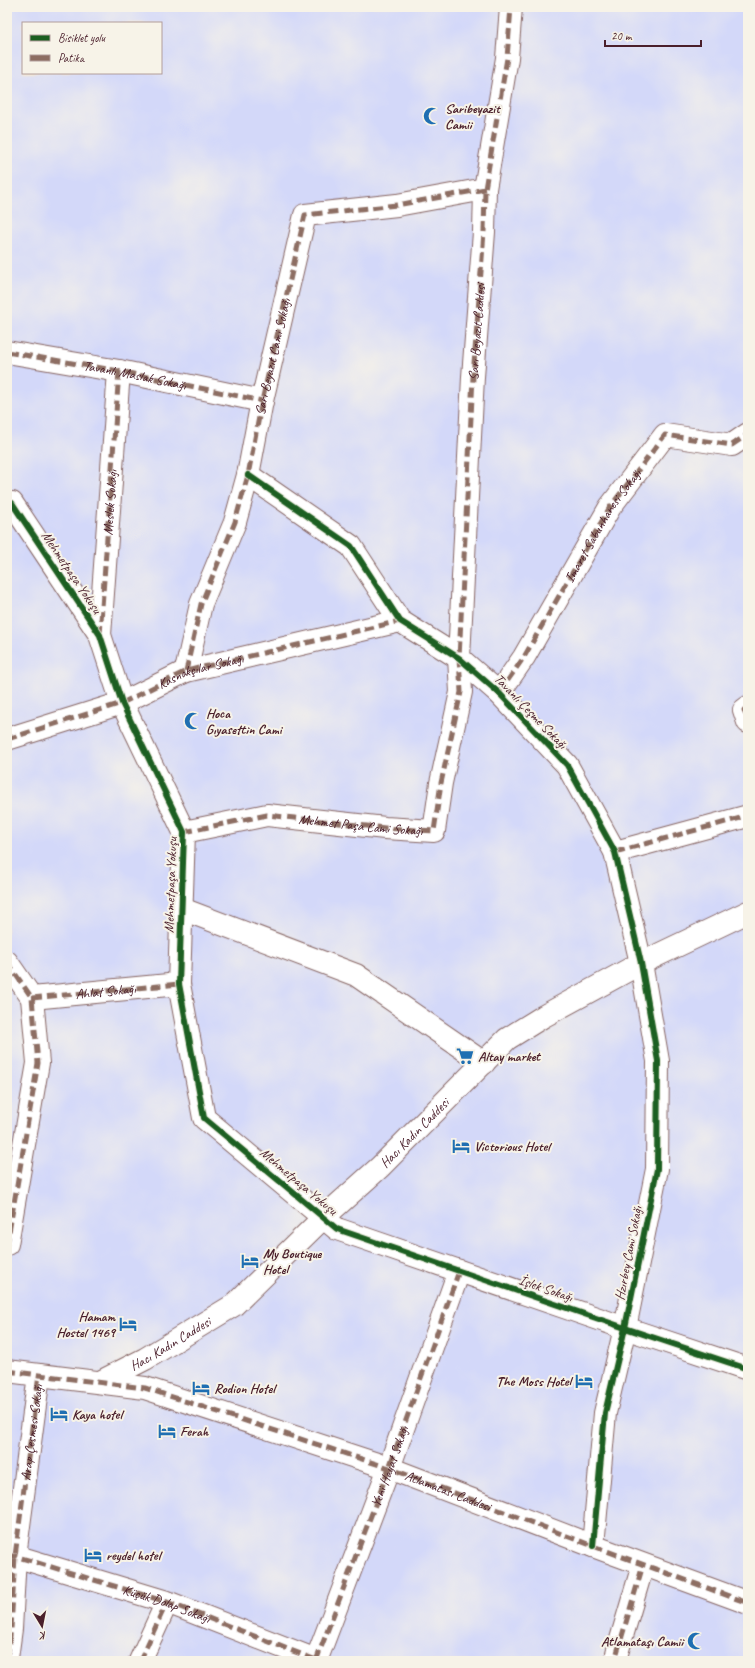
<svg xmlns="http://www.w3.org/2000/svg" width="755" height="1668" viewBox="0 0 755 1668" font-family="Caveat,sans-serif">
<rect width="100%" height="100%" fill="#f7f3e8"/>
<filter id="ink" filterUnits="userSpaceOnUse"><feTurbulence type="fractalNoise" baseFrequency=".025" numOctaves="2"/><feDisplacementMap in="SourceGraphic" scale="8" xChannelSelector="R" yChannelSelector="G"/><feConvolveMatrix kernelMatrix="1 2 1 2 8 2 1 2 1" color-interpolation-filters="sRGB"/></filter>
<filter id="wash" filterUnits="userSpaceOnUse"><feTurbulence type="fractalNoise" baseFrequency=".012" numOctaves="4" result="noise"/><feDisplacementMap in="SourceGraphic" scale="16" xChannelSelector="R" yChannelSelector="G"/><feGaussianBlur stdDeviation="0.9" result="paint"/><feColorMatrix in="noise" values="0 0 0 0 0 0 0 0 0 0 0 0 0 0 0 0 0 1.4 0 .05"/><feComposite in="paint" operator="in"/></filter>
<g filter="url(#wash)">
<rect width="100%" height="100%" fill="#f2e1c5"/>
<!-- built -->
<path fill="#d3d8f9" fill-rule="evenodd" d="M7,7H748V1661H7ZM23,23H161V73H23Z"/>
</g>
<g filter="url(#ink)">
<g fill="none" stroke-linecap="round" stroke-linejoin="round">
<!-- minor casing -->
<g stroke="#856361" stroke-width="24">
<g id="minor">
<polyline points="7,352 119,371 262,401"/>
<polyline points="248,475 351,546 400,621 459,658 499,693 567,765 615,852 641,963 658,1061 657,1169 625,1328 605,1413 593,1546"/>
<polyline points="7,503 12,503 100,635 122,703 184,832 179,984 204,1118 337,1229 625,1328 748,1369"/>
<polyline points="100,635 119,371"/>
<polyline points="186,671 201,604 235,522 248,475 262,401 305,215 397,205 485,189"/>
<path id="s1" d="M499,693L524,657L610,507L665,435L732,445L748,434"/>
<polyline points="748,707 744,710 748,722"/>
<path id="s2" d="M7,739L122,703L186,671L400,621"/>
<polyline points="184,832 267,815 385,828 434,831 441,783 461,692 459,658 473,377 484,232 485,189 507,58 511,7"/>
<polyline points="615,852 748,816"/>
<polyline points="182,909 356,975 484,1063"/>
<polyline points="7,962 32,998 38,1063 7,1244"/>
<polyline points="32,998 179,984"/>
<polyline points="7,1371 145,1388 389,1468 593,1546 748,1603"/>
<path id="s3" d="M100,1382L145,1359L234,1305L323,1218L380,1167L507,1039L544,1016L641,963L748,912"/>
<polyline points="7,1556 15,1556 167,1602 316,1660"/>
<polyline points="617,1653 643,1565"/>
<polyline points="7,1658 11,1629 15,1556 39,1375"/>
<polyline points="140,1661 167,1602"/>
<path id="s4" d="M316,1661L389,1468L459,1271"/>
</g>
</g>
<!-- minor -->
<use href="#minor" stroke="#fff" stroke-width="22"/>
<!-- quiet -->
<g stroke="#8d6e63" stroke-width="5" stroke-dasharray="10 5" stroke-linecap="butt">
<path id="s5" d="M7,352L119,371L262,401"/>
<path id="s6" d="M100,635L119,371"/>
<path id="s7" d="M186,671L201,604L235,522L248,475L262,401L305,215L397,205L485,189"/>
<polyline points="499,693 524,657 610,507 665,435 732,445 748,434"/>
<polyline points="748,707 744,710 748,722"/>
<polyline points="7,739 122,703 186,671 400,621"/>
<path id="s8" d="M184,832L267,815L385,828L434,831L441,783L461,692L459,658L473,377L484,232L485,189L507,58L511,7"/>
<polyline points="615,852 748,816"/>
<polyline points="7,962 32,998 38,1063 7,1244"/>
<path id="s9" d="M32,998L179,984"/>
<path id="s10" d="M7,1371L145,1388L389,1468L593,1546L748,1603"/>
<path id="s11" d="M7,1556H15L167,1602L316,1660"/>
<polyline points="617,1653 643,1565"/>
<path id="s12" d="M7,1658L11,1629L15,1556L39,1375"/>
<polyline points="140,1661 167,1602"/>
<polyline points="316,1661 389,1468 459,1271"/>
</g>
<!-- cycleway casing -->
<g stroke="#f7f3e8" stroke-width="8">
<g id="cycleway">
<polyline points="248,475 351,546 400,621 459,658 499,693 567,765 615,852 641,963 658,1061 657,1169 625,1328 605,1413 593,1546"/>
<polyline points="7,503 12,503 100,635 122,703 184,832 179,984 204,1118 337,1229 625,1328 748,1369"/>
</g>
</g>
<!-- cycleway -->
<use href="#cycleway" stroke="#1b5e20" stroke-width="6"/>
</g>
</g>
<!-- icons -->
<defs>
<g id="mosque-bare" transform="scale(1.38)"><path d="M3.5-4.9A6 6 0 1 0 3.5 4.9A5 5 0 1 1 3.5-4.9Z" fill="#1f6fb2" stroke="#f7f3e8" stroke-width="2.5" paint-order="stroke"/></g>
<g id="supermarket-bare" transform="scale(1.38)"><path d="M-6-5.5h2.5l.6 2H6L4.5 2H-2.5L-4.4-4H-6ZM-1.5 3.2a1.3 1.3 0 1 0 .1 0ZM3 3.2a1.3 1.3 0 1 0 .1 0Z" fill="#1f6fb2" stroke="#f7f3e8" stroke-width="2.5" paint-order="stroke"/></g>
<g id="hotel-bare" transform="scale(1.38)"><path d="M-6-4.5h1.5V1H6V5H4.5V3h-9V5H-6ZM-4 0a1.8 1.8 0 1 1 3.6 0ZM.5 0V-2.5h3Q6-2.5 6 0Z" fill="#1f6fb2" stroke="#f7f3e8" stroke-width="2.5" paint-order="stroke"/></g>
</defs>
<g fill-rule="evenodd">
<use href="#mosque-bare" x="432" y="116"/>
<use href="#mosque-bare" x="193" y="721"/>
<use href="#supermarket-bare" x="465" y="1056"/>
<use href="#hotel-bare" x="461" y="1146"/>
<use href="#hotel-bare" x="250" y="1261"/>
<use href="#hotel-bare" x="128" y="1324"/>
<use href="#hotel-bare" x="584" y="1381"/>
<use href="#hotel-bare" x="201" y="1388"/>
<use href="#hotel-bare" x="59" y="1414"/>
<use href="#hotel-bare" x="167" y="1431"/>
<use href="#hotel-bare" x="93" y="1555"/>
<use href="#mosque-bare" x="696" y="1641"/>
</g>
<g text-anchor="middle" stroke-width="4" stroke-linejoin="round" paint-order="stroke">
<!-- poi labels -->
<g font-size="14" font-weight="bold" fill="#4a1f2b" stroke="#f7f3e8" text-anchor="start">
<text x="445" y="113">Saribeyazit<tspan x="445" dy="16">Camii</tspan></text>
<text x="206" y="718">Hoca<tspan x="206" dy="16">Gıyasettin Cami</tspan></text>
<text x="478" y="1061">Altay market</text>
<text x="474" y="1151">Victorious Hotel</text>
<text x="263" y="1258">My Boutique<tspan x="263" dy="16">Hotel</tspan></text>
<text x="115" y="1321" text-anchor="end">Hamam<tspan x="115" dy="16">Hostel 1469</tspan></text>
<text x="571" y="1386" text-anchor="end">The Moss Hotel</text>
<text x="214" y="1393">Rodion Hotel</text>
<text x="72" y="1419">Kaya hotel</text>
<text x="180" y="1436">Ferah</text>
<text x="106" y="1560">reydel hotel</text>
<text x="683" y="1646" text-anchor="end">Atlamataşı Camii</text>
</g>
<!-- street labels -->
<g font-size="14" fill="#4a1f2b" stroke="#f7f3e8">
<text dy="5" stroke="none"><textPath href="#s8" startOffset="755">Sarı Beyazıt Caddesi</textPath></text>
<text dy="5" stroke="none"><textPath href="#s7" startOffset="327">Sarı Beyazıt Cami Sokağı</textPath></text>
<text dy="5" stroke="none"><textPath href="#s5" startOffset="130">Tavanlı Maslak Sokağı</textPath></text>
<text dy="5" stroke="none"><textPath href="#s6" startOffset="133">Meslek Sokağı</textPath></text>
<text dy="5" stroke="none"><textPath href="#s1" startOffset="197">Imaret Sabunhanesi Sokağı</textPath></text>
<text transform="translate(72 572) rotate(56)" y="5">Mehmetpaşa Yokuşu</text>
<text dy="5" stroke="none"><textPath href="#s2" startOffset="206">Kasnakçılar Sokağı</textPath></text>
<text transform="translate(531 711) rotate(46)" y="5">Tavanlı Çeşme Sokağı</text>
<text dy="5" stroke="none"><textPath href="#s8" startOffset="179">Mehmet Paşa Cami Sokağı</textPath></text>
<text transform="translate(170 885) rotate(-88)" y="5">Mehmetpaşa Yokuşu</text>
<text dy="5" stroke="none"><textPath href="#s9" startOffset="74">Ahlat Sokağı</textPath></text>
<text dy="5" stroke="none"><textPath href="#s3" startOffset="404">Hacı Kadın Caddesi</textPath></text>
<text transform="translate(299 1181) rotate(40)" y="5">Mehmetpaşa Yokuşu</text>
<text transform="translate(628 1253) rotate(-79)" y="5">Hzırbey Cami Sokağı</text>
<text transform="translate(546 1288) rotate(19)" y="5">İşlek Sokağı</text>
<text dy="5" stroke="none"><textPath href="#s3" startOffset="80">Hacı Kadın Caddesi</textPath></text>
<text dy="5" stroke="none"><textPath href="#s12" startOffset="227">Arap Çesmesi Sokağı</textPath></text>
<text dy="5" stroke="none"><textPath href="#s4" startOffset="208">Yeni Hayat Sokağı</textPath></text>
<text dy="5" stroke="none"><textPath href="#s10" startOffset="459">Atlamatası Caddesi</textPath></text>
<text dy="5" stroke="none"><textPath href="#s11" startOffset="167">Küçük Dolap Sokağı</textPath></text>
</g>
</g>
<!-- margin -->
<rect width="755" height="1668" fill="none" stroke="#f7f3e8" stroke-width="24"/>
<!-- legend -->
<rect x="22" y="22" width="140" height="52" fill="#f7f3e8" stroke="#b29e9c"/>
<rect x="30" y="35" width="20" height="6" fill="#1b5e20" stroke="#b29e9c"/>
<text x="58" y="42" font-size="12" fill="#4a1f2b">Bisiklet yolu</text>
<rect x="30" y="55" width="20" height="6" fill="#8d6e63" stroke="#b29e9c"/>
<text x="58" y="62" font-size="12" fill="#4a1f2b">Patika</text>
<!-- north arrow -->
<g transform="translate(42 1626) rotate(170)" stroke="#f7f3e8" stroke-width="3" paint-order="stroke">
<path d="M0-3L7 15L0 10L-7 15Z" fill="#4a1f2b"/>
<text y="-6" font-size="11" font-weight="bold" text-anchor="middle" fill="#4a1f2b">K</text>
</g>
<!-- scale -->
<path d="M605 40v6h96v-6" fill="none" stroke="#4a1f2b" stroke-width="2"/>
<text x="611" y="40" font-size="12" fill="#4a1f2b" stroke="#f7f3e8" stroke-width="3" paint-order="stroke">20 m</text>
</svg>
